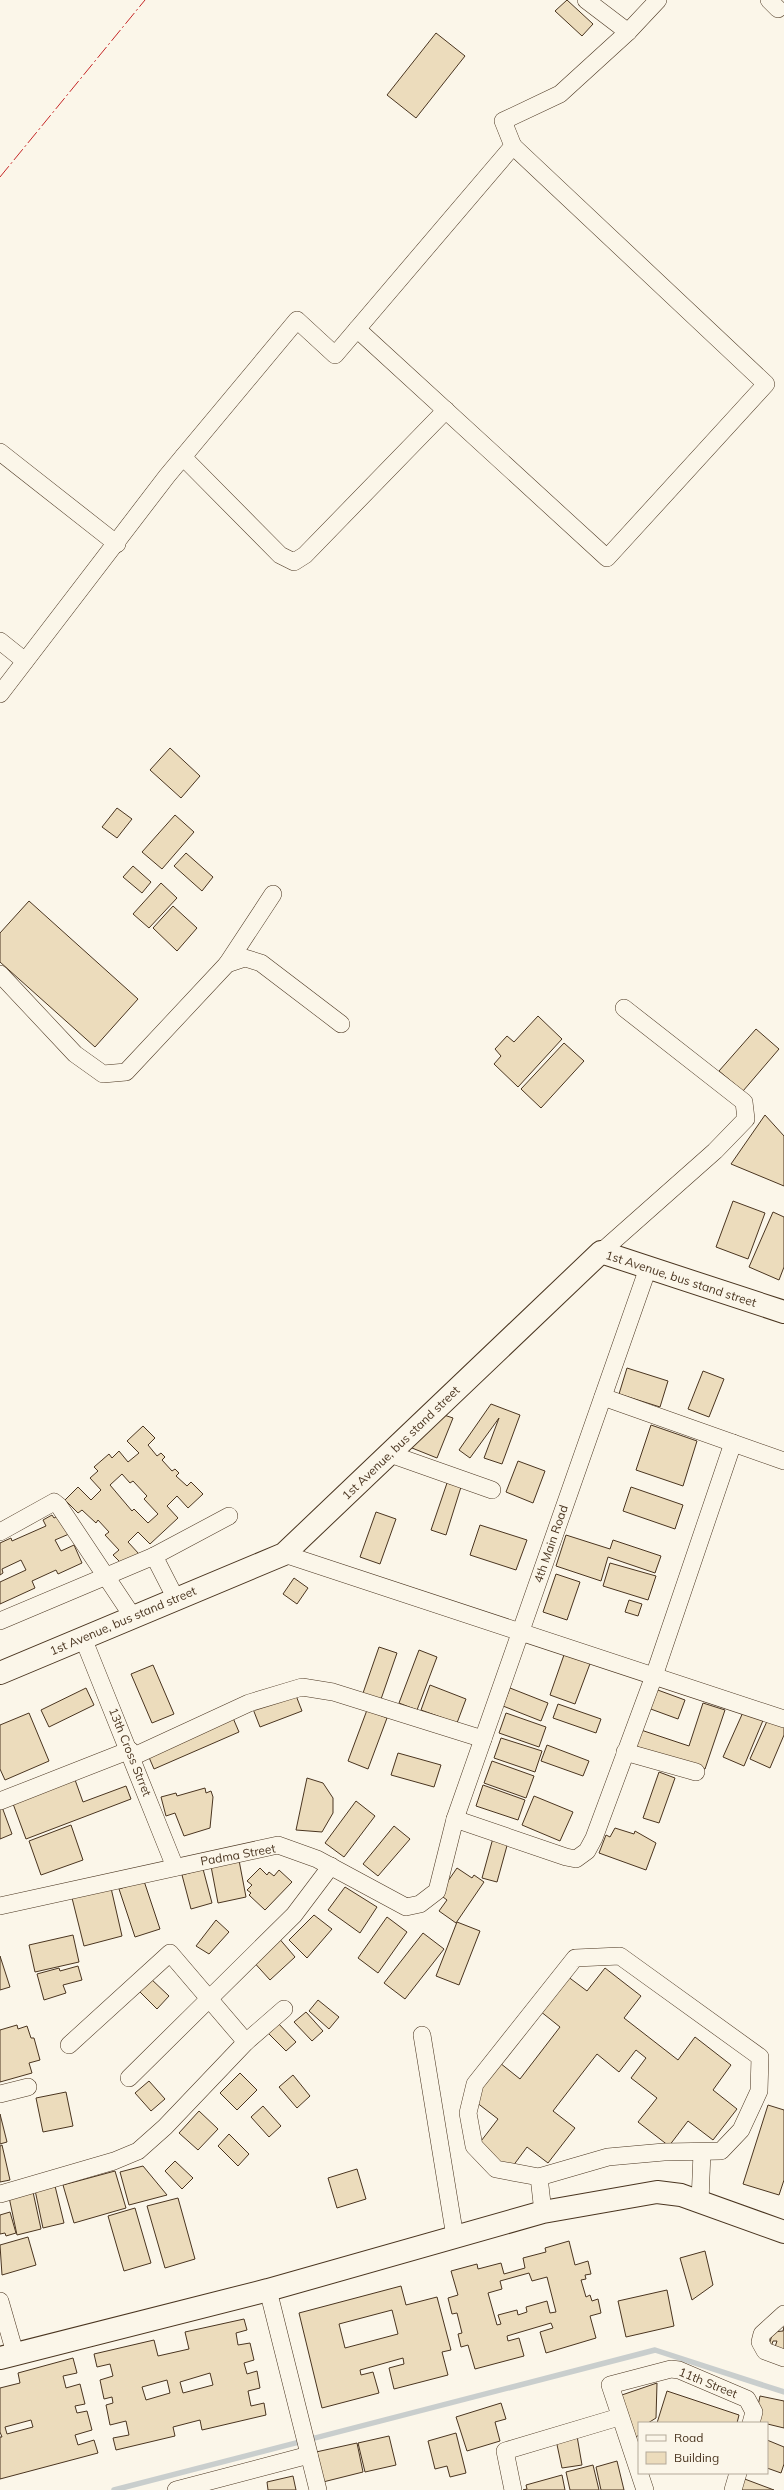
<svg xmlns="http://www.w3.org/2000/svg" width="784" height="2490" viewBox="0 0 784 2490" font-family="Mulish,sans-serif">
<rect width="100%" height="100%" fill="#fbf6e9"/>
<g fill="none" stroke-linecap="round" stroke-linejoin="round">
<!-- stream -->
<polyline stroke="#c9cecd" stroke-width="5.5" points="114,2490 655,2350 784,2392"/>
</g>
<!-- building -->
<g fill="#ecdcbc" stroke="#4a3520" fill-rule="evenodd">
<polygon points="567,0 593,24 582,36 555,11"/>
<polygon points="436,33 465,56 416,118 387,95"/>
<polygon points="170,748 200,776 181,798 150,770"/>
<polygon points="117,808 132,819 117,838 102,827"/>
<polygon points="175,815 194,832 162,869 142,852"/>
<polygon points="186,853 213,877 202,891 174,866"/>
<polygon points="133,866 151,882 142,893 123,877"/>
<polygon points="161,883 177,898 149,928 133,914"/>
<polygon points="29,901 138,999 95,1047 0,962 0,933"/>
<polygon points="173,906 197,928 177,951 153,928"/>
<polygon points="538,1016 562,1039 518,1087 494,1064 501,1056 495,1049 507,1036 514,1042"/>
<polygon points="756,1029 779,1049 743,1091 719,1071"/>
<polygon points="564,1043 584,1061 541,1108 521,1089"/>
<polygon points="765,1115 784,1136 784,1186 731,1164"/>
<polygon points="733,1201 765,1213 748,1259 716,1247"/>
<polygon points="773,1212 784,1217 784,1267 779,1280 749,1267"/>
<polygon points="627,1368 668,1381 660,1407 619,1394"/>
<polygon points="703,1371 724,1379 709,1417 688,1409"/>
<polygon points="491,1404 520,1415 502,1464 484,1458 499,1418 470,1458 459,1450"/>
<polygon points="441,1414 453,1418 437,1458 407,1446"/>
<polygon points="651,1425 697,1441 683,1486 636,1470"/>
<path d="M143,1426L155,1438L148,1445L157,1456L161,1453L165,1457L162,1460L172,1471L175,1469L179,1473L176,1476L187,1486L191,1482L203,1494L188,1508L177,1496L167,1506L178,1518L150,1544L138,1532L128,1542L139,1554L125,1567L113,1555L119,1550L105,1535L109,1532L98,1520L96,1523L82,1510L78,1513L65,1500L78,1487L91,1500L101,1490L90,1478L98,1471L94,1467L109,1454L112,1458L119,1451L128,1462L139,1453L127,1441ZM122,1474L130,1483L133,1481L147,1496L144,1499L158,1514L148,1523L134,1509L132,1511L110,1485Z"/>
<polygon points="518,1461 545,1471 533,1503 506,1492"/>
<polygon points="447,1483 461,1487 446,1535 431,1530"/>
<polygon points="631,1487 683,1505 675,1529 623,1511"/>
<polygon points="376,1512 396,1519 380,1564 360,1557"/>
<polygon points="52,1515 54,1518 60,1515 69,1534 55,1540 61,1551 74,1545 82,1563 58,1574 56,1570 32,1581 35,1588 0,1604 0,1582 26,1570 21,1560 2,1569 3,1573 0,1575 0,1543 11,1538 12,1541 46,1526 43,1520"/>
<polygon points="480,1525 527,1540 516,1570 470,1555"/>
<polygon points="566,1535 610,1549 613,1540 661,1556 655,1573 608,1557 601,1581 556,1566"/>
<polygon points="610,1563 656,1576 648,1600 603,1586"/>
<polygon points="556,1574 580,1582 567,1620 543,1612"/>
<polygon points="294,1578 308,1588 297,1604 283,1594"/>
<polygon points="629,1600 642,1604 638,1616 625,1612"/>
<polygon points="379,1647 397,1653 380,1702 362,1696"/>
<polygon points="419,1650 437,1657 417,1710 399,1703"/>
<polygon points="565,1652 591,1661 575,1704 550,1695"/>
<polygon points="153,1665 174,1714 152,1723 131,1674"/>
<polygon points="430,1685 466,1699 457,1723 421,1710"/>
<polygon points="86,1688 94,1705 49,1727 41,1710"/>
<polygon points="510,1688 548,1703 541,1721 503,1706"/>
<polygon points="655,1689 685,1700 678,1719 648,1708"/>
<polygon points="295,1693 302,1711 260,1727 253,1709"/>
<polygon points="703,1703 725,1710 705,1769 635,1746 641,1730 689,1746"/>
<polygon points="558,1704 601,1719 596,1733 553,1718"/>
<polygon points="367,1710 387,1718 368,1769 348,1761"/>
<polygon points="744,1710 764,1718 744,1766 723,1757"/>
<polygon points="29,1713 49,1761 5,1780 0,1769 0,1725"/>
<polygon points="506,1713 546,1727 539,1747 499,1733"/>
<polygon points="233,1718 239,1732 154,1769 148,1755"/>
<polygon points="768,1719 784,1726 784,1735 770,1768 750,1759"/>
<polygon points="501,1738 542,1751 535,1772 494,1758"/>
<polygon points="547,1745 589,1761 583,1776 541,1761"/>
<polygon points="398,1753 441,1765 434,1787 391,1775"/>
<polygon points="492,1761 534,1776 526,1798 484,1783"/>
<polygon points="659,1772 675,1778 659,1823 643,1818"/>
<polygon points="74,1777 83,1802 126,1786 131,1799 26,1839 12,1801"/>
<polygon points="307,1778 323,1783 333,1798 333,1813 322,1832 296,1830"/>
<polygon points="483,1785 525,1800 518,1820 476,1806"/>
<polygon points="205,1788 206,1793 211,1791 213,1797 210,1828 184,1836 175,1813 166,1816 161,1797 176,1793 177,1796"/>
<polygon points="534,1796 573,1812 560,1841 522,1825"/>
<polygon points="356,1801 375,1816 344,1857 325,1843"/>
<polygon points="0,1807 2,1807 12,1834 0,1839"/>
<polygon points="71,1825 83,1860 41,1875 29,1841"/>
<polygon points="394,1826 410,1839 378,1876 363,1864"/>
<polygon points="615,1828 634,1834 635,1831 656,1843 646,1870 599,1853 606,1835 610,1837"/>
<polygon points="493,1838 508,1842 497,1882 482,1878"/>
<polygon points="238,1855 246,1897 218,1903 210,1861"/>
<polygon points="260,1868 267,1875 269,1872 274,1876 279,1870 292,1882 265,1910 249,1895 251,1893 247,1890 252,1885 247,1881"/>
<polygon points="457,1868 472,1878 474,1875 484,1882 456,1923 439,1911 447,1900 439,1894"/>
<polygon points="203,1869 212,1903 191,1909 182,1875"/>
<polygon points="144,1881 160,1929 135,1937 119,1889"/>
<polygon points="345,1887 377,1907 360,1933 328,1910"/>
<polygon points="111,1888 122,1936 84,1946 72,1898"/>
<polygon points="314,1915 332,1929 307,1958 289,1940"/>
<polygon points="387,1917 407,1932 378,1973 358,1958"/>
<polygon points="216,1920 229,1932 209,1954 196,1946"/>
<polygon points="457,1922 480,1931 459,1985 436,1976"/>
<polygon points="423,1933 444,1949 405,1999 384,1983"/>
<polygon points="73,1935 79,1962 35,1972 29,1945"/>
<polygon points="277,1936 295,1957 270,1980 251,1959"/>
<polygon points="0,1956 10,1987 0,1990"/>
<polygon points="78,1966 82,1980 63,1985 66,1993 44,2000 37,1974 59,1968 60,1971"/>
<polygon points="605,1968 641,1996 624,2018 678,2060 695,2037 731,2065 713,2090 737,2109 713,2140 688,2121 669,2146 638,2122 657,2098 631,2078 646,2058 636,2050 619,2072 597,2054 553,2111 575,2128 548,2163 527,2147 510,2170 478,2145 498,2119 472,2099 500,2063 520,2079 560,2027 540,2011 567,1976 587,1991"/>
<polygon points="150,1978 169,1996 157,2009 138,1990"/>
<polygon points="318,2000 339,2017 329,2029 309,2011"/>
<polygon points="306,2012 323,2031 312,2041 294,2022"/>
<polygon points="277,2022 296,2042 286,2051 267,2032"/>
<polygon points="17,2025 18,2029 27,2026 31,2038 34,2038 40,2060 29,2063 32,2073 0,2082 0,2030"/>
<polygon points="240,2073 257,2090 237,2110 220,2093"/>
<polygon points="293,2075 310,2096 297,2108 279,2087"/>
<polygon points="149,2081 165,2099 151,2111 135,2093"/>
<polygon points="66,2092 73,2126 43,2132 36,2098"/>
<polygon points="768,2105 784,2110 784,2180 779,2195 743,2184"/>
<polygon points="263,2106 281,2126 269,2137 251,2117"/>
<polygon points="199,2111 218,2129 198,2150 179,2133"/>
<polygon points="0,2114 7,2142 0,2144"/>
<polygon points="229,2134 249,2154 238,2166 218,2146"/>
<polygon points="2,2145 10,2180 0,2182 0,2146"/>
<polygon points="175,2161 193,2178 182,2189 165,2171"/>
<polygon points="143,2166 167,2195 129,2205 120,2172"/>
<polygon points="357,2169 366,2199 337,2208 328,2178"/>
<polygon points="115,2171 126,2208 74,2223 63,2185"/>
<polygon points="55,2186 64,2223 43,2228 35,2190"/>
<polygon points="33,2192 41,2229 17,2235 9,2197"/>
<polygon points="178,2198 195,2259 165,2268 147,2206"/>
<polygon points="135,2208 151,2263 124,2271 108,2216"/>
<polygon points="10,2212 16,2233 6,2236 5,2233 0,2234 0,2215"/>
<polygon points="28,2237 36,2265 2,2275 0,2245"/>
<path d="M569,2241L575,2265L588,2261L591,2274L585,2275L586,2279L581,2280L586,2297L590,2295L592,2301L598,2299L601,2313L590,2316L596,2338L546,2353L540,2332L553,2328L551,2323L507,2336L508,2341L519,2338L524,2356L475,2369L468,2345L461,2347L458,2334L462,2333L457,2313L452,2314L448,2298L458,2295L451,2271L477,2264L478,2269L501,2263L504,2274L525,2268L523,2258L546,2252L545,2248ZM529,2273L532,2281L547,2277L556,2312L550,2313L547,2301L526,2307L527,2312L518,2315L517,2310L498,2315L501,2324L497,2325L488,2293L502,2289L500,2281Z"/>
<polygon points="705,2251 713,2285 692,2300 680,2258"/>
<path d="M401,2286L406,2305L437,2297L451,2350L442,2352L448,2375L394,2389L389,2368L404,2364L403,2358L360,2370L361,2375L373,2372L379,2393L322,2408L299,2313ZM392,2310L398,2334L345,2348L339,2324Z"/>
<polygon points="667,2290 674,2326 626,2337 618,2301"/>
<path d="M244,2319L247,2330L236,2333L238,2345L250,2343L254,2360L244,2363L247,2374L257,2371L260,2388L248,2391L251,2406L264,2403L266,2415L202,2430L200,2420L173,2427L175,2436L116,2450L113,2438L129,2435L126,2421L110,2425L106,2405L113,2403L112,2397L104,2399L100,2380L113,2376L110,2364L97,2367L94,2354L154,2340L158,2356L189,2349L185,2332ZM210,2373L213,2385L183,2393L180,2382ZM167,2380L170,2393L146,2400L142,2387Z"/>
<polygon points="784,2327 784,2353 774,2350 777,2341 773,2341 771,2347 769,2345 773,2332 783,2331"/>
<path d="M73,2358L77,2373L63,2376L66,2388L80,2384L85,2404L75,2406L77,2413L87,2411L92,2430L75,2435L78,2445L94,2440L98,2453L0,2479V2437H2L0,2432V2388L20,2383L18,2373ZM31,2420L33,2427L7,2434L5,2427Z"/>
<polygon points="657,2383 656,2418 648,2423 639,2423 639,2435 631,2440 616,2397"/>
<polygon points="667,2391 739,2415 737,2423 657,2423"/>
<polygon points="760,2396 784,2401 784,2428 755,2421"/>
<polygon points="501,2403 506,2419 495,2422 500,2441 467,2451 456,2417"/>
<polygon points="456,2433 466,2473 450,2477 447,2466 435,2469 428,2441"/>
<polygon points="389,2436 396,2465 365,2472 358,2443"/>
<polygon points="577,2436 582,2465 562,2468 556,2440"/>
<polygon points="767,2440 784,2447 784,2464 781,2473 767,2468"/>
<polygon points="357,2443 363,2472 323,2482 316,2452"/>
<polygon points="617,2461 624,2490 601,2490 596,2467"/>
<polygon points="593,2465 599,2490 570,2490 566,2472"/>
<polygon points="562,2475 565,2490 523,2490 527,2489 526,2485"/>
<polygon points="293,2476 296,2490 268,2490 267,2482"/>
<polygon points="742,2478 774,2490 738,2490"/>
</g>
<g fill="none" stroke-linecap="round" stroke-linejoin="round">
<!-- street casing -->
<g stroke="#4a3520" stroke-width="18">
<g id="street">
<polyline points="586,0 628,32"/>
<polyline points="769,0 778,9"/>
<polyline points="357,329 607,558 766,384 513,146"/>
<polyline points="0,452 117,544"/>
<polyline points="183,457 280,555 294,562 305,555 446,410"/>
<polyline points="0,641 25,661"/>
<polyline points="0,694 167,476 297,320 335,355 513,146 503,121 560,94 628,32 658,0"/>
<polyline points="227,964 273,894"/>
<polyline points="0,974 75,1054 103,1074 126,1072 227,964 245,958 261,963 341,1024"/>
<polyline points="601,1252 715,1151 746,1119 744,1102 624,1008"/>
<polyline points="603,1397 784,1461"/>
<polyline points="390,1454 492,1490"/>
<polyline points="0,1532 54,1502 59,1506 133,1617"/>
<polyline points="284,1554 784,1719"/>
<polyline points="154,1556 229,1516"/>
<polyline points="0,1621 154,1556 176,1599"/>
<polyline points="83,1638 175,1867"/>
<polyline points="625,1752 696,1772"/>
<polyline points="132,1757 249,1703 302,1687 333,1692 483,1739"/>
<polyline points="0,1801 130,1750"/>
<polyline points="455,1819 566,1857 576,1859 587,1851 594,1838 654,1676 733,1443"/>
<polyline points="0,1906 278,1845 317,1859 406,1907 420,1904 437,1891 455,1819 648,1268"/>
<polyline points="422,2035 455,2237"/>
<polyline points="69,2045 170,1953 246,2042"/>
<polyline points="129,2078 294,1915 331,1866"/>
<polyline points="0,2094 28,2087"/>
<polyline points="539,2177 608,2157 664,2152 721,2151 741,2130 759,2091 760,2057 620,1956 575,1958 475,2084 468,2113 474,2146 496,2169 539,2177 543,2212"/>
<polyline points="0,2194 114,2161 138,2151 165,2127 246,2042 284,2009"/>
<polyline points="700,2202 702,2152"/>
<polyline points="268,2290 318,2490"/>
<polyline points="0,2301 15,2353"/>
<polyline points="784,2314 762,2334 760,2342 765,2351 784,2358"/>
<polyline points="176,2490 309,2455"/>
<polyline points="513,2490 505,2451 619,2417"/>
<polyline points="645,2490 610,2385 671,2369 679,2370 747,2399 754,2412 751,2423"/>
<polyline points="733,2490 738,2473"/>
</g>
</g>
<!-- secondary casing -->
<g stroke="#4a3520" stroke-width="24">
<g id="secondary">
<polyline points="0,1673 284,1554 601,1252 784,1312"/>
<polyline points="0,2358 268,2290 543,2212 657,2192 681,2195 784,2232"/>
</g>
</g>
<!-- street -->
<use href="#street" stroke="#fbf6e9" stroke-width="17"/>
<!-- secondary -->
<use href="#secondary" stroke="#fbf6e9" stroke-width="22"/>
<!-- power -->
<polyline stroke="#c62828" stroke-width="1" stroke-dasharray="14 3 2 3" stroke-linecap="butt" points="0,177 145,0"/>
</g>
<g text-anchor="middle" stroke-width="3" stroke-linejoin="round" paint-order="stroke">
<!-- street labels -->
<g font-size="12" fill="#4a3520" stroke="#fbf6e9">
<text transform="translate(681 1279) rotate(18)" y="4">1st Avenue, bus stand street</text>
<text transform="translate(401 1443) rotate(-44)" y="4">1st Avenue, bus stand street</text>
<text transform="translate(551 1544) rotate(-71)" y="4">4th Main Road</text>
<text transform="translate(123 1621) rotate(-23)" y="4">1st Avenue, bus stand street</text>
<text transform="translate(130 1752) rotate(68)" y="4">13th Cross Strret</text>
<text transform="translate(238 1855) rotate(-10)" y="4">Padma Street</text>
<text transform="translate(708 2383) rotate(22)" y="4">11th Street</text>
</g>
</g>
<!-- legend -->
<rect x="638" y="2422" width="130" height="52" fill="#fbf6e9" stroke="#b4a999"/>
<rect x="646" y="2435" width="20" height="6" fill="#fbf6e9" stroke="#b4a999"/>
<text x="674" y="2442" font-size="12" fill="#4a3520">Road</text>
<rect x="646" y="2452" width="20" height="12" fill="#ecdcbc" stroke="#b4a999"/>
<text x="674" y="2462" font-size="12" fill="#4a3520">Building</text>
</svg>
